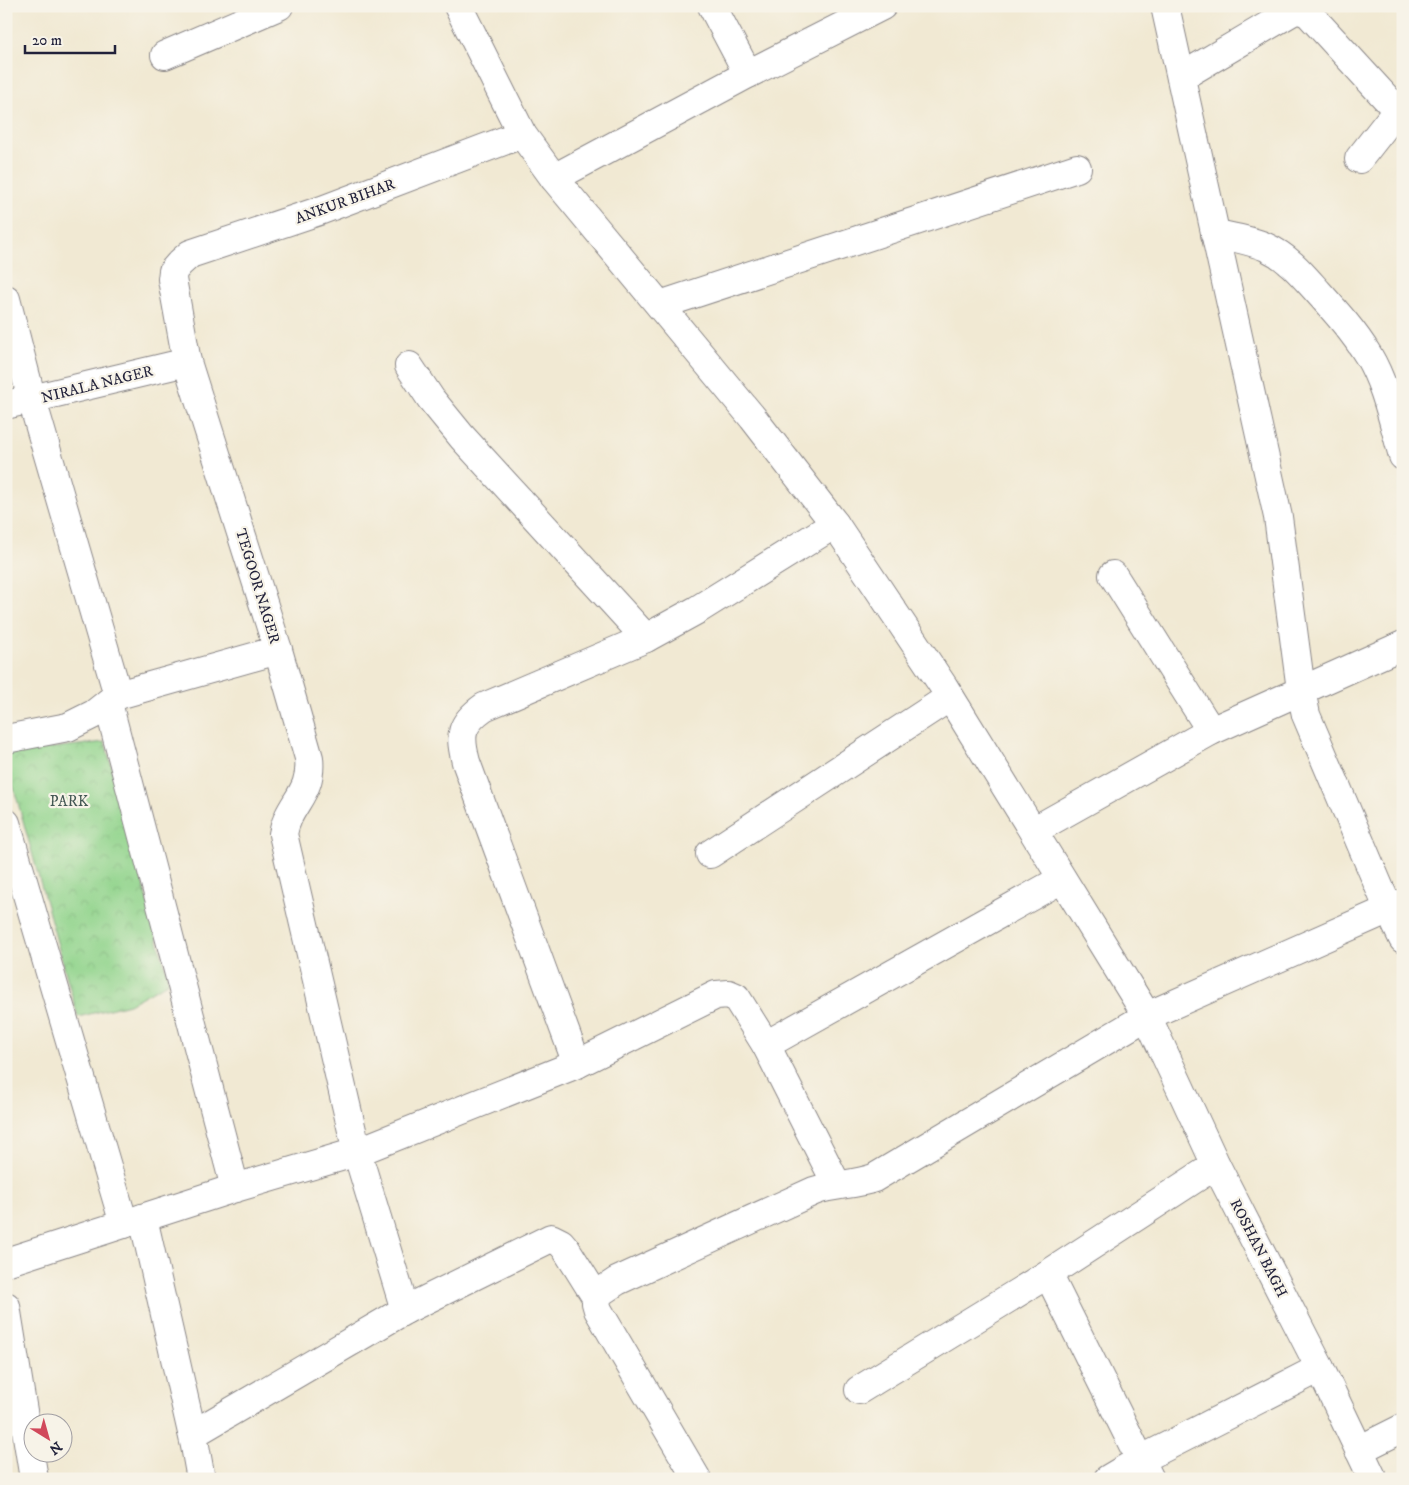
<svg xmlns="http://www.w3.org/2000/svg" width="1409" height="1485" viewBox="0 0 1409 1485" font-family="'IM FELL DW Pica',serif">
<defs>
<pattern id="park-crowns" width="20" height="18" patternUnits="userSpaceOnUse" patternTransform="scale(1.25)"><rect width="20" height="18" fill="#91d48c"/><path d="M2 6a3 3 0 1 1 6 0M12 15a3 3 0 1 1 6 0" fill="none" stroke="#7db67a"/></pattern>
</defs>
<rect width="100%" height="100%" fill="#f7f3e8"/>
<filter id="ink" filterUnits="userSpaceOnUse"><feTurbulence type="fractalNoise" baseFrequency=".02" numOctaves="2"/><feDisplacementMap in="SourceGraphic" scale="10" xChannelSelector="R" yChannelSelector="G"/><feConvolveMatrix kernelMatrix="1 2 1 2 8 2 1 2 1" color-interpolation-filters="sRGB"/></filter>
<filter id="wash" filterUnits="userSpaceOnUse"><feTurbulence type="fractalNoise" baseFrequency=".0096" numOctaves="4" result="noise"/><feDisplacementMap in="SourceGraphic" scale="20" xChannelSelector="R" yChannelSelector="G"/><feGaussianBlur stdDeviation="1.12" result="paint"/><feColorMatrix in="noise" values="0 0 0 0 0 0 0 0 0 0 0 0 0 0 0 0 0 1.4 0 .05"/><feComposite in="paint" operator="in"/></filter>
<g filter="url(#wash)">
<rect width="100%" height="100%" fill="#f1e9d3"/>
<!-- park -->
<polygon fill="url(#park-crowns)" stroke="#5a7b64" points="105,742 169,982 129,1004 78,1017 6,760 6,753"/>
</g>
<g filter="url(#ink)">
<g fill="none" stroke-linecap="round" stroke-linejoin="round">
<!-- minor casing -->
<g stroke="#8a8687" stroke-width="30">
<g id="minor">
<polyline points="458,6 522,134 554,178 753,418 835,524 944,687 1147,1016 1216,1165 1320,1368 1373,1479"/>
<polyline points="712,6 748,74"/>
<polyline points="1165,6 1278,517 1301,690 1306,715 1389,910 1403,939"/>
<polyline points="165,55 279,6"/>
<polyline points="1181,77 1293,11 1301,10 1309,14 1397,110"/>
<polyline points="1359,159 1403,103"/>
<polyline points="554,178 748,74 882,6"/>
<path d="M1215,234C1232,237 1250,240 1266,247C1288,257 1302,274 1318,292C1336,312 1354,332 1368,355C1386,385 1393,422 1403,456"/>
<polyline points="6,299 32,400 118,695"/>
<polyline points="660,305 1077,168"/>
<polyline points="409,366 431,399 462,437 646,638"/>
<polyline points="6,405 187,362"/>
<polyline points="1113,575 1211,731"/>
<path d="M278,650L309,758C313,794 288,803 283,834L357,1152L405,1310"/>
<polyline points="108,703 235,1188"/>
<polyline points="6,739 68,727 94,714 118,695 278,650 187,362 172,279 173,271 180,263 190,254 322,210 522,134"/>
<polyline points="6,823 124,1224"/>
<polyline points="1033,831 1211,731 1403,645"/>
<polyline points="710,854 950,697"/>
<path d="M577,1064L466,762C459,735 460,724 484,707L646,638L697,610L835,524"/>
<polyline points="837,1185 766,1045 1062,879"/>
<polyline points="143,1218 195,1446 201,1479"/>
<polyline points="6,1262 235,1188 357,1152 577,1064 716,995 729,994 736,997 766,1045"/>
<polyline points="6,1306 34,1479"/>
<polyline points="859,1390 1048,1274"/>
<polyline points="193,1434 405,1310 551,1238 561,1243 566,1249 596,1297"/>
<polyline points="1359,1450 1403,1428"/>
<path d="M697,1479L598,1310L596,1303L599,1293L617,1281L814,1191C834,1184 854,1185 874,1178L1147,1016L1403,903"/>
<polyline points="1108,1479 1140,1460 1320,1368"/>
<polyline points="1150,1479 1048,1274 1216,1165"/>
</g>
</g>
<!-- minor -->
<use href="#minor" stroke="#fff" stroke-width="28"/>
</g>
</g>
<g text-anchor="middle" stroke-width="4.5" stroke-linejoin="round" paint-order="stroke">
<!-- street labels -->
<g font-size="15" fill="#22223b" stroke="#f7f3e8">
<text transform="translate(345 201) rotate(-20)" y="5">ANKUR BIHAR</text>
<text transform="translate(97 384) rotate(-14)" y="5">NIRALA NAGER</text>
<text transform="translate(258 586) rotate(73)" y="5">TEGOOR NAGER</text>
<text transform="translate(1259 1248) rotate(63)" y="5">ROSHAN BAGH</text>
</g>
<!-- park labels -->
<g font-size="15" fill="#435753" stroke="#f7f3e8">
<text x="69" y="806">PARK</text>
</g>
</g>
<!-- margin -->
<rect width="1409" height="1485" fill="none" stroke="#f7f3e8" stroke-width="25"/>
<!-- north arrow -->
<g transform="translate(48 1438) rotate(143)"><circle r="24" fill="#f7f3e8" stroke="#a29fa3"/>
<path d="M0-4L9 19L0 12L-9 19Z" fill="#d1495b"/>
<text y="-8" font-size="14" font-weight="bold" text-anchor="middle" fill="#22223b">N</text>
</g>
<!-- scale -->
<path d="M25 45v8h90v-8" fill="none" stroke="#22223b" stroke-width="2.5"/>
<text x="32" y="45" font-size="15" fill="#22223b" stroke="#f7f3e8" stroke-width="4" paint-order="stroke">20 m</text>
</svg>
